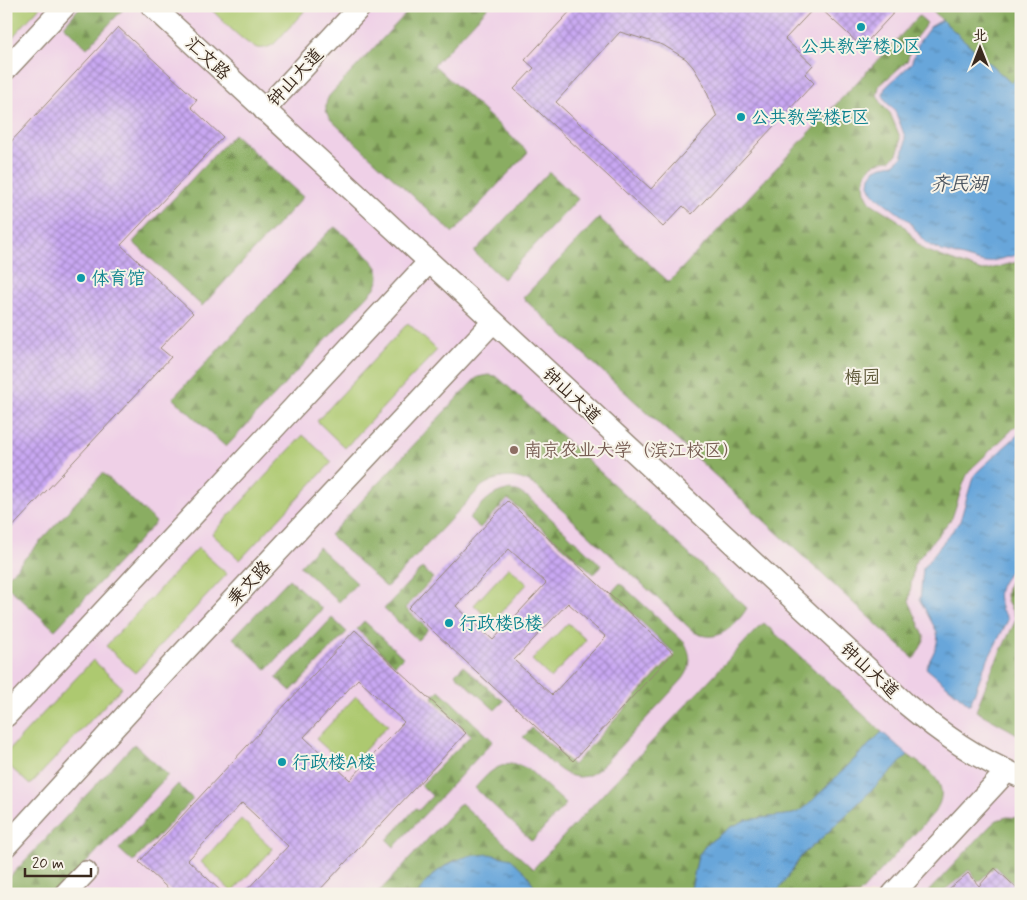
<svg xmlns="http://www.w3.org/2000/svg" width="1027" height="900" viewBox="0 0 1027 900" font-family="Mynerve,'LXGW WenKai TC',sans-serif">
<defs>
<pattern id="forest-firs" width="22" height="20" patternUnits="userSpaceOnUse" patternTransform="scale(1.25)"><rect width="22" height="20" fill="#8aad62"/><path d="M5 1l3.5 6h-7zM16 11l3.5 6h-7z" fill="#728d50"/></pattern>
<pattern id="water-ripples" width="26" height="14" patternUnits="userSpaceOnUse" patternTransform="scale(1.25)"><rect width="26" height="14" fill="#68a6da"/><path d="M2 4q2-2 4 0t4 0M15 11q2-2 4 0t4 0" fill="none" stroke="#5787b0"/></pattern>
<pattern id="building-cross-hatch" width="8" height="8" patternUnits="userSpaceOnUse" patternTransform="scale(1.25)"><rect width="8" height="8" fill="#c9a8f3"/><path d="M0 0l8 8M0 8l8-8" fill="none" stroke="#a489c4"/></pattern>
</defs>
<rect width="100%" height="100%" fill="#f7f3e8"/>
<filter id="ink" filterUnits="userSpaceOnUse"><feTurbulence type="fractalNoise" baseFrequency=".02" numOctaves="2"/><feDisplacementMap in="SourceGraphic" scale="10" xChannelSelector="R" yChannelSelector="G"/><feConvolveMatrix kernelMatrix="1 2 1 2 8 2 1 2 1" color-interpolation-filters="sRGB"/></filter>
<filter id="wash" filterUnits="userSpaceOnUse"><feTurbulence type="fractalNoise" baseFrequency=".0096" numOctaves="4" result="noise"/><feDisplacementMap in="SourceGraphic" scale="20" xChannelSelector="R" yChannelSelector="G"/><feGaussianBlur stdDeviation="1.12" result="paint"/><feColorMatrix in="noise" values="0 0 0 0 0 0 0 0 0 0 0 0 0 0 0 0 0 1.4 0 .05"/><feComposite in="paint" operator="in"/></filter>
<g filter="url(#wash)">
<rect width="100%" height="100%" fill="#f3e7d0"/>
<!-- built -->
<rect fill="#efd0e7" x="6" y="6" width="1015" height="888"/>
<!-- green -->
<g fill="#adc970" stroke="#747a47">
<polygon points="6,6 41,6 6,44"/>
<path d="M208,6H309L274,44C269,47 264,49 258,48C246,46 218,16 208,6Z"/>
<polygon points="408,323 437,350 345,448 317,421"/>
<polygon points="303,435 332,462 240,560 212,534"/>
<polygon points="198,548 227,574 135,673 106,646"/>
<polygon points="509,567 527,584 492,622 474,605"/>
<polygon points="568,623 586,640 551,678 532,660"/>
<polygon points="93,660 122,687 30,785 6,763 6,753"/>
<polygon points="356,696 388,725 348,768 316,739"/>
<polygon points="241,819 273,849 232,892 201,862"/>
</g>
<!-- forest -->
<g fill="url(#forest-firs)" stroke="#626c40">
<polygon points="83,6 124,6 125,7 87,48 64,26 79,8"/>
<path d="M413,6H489L434,65L528,152L453,233L332,121C325,114 324,105 329,96Z"/>
<polygon points="931,6 1021,6 1021,73 1011,83 929,8"/>
<polygon points="919,16 927,23 914,40 907,61 879,86 877,95 883,106 890,113 900,137 900,146 897,154 891,160 881,161 872,165 866,173 864,184 865,192 871,203 898,220 905,227 917,243 925,250 948,259 982,271 1021,261 1021,423 1014,428 972,468 967,475 964,482 952,518 914,564 909,601 924,636 924,641 914,659 523,298 599,218 669,282"/>
<polygon points="234,134 303,197 202,306 133,242"/>
<polygon points="549,172 578,199 503,279 474,252"/>
<path d="M335,227C345,236 375,260 378,270C380,278 378,283 374,289L226,447L173,398L327,233Z"/>
<path d="M488,375L495,376L501,380L747,608C744,613 741,617 737,621C724,635 711,641 694,632L538,488C520,474 501,474 482,486L390,584L386,587L330,535L473,381L478,377Z"/>
<polygon points="103,473 156,522 55,630 6,585 6,579"/>
<path d="M508,490L517,491L529,498L602,566L594,574L508,499L480,528L469,518C481,506 490,492 508,490Z"/>
<polygon points="318,547 357,583 339,602 300,566"/>
<polygon points="422,568 433,578 405,608 428,629 418,640 384,609"/>
<path d="M1021,570V736L976,711L992,669L1015,622L1016,618C1014,612 1010,608 1008,603C1002,589 1012,579 1021,570Z"/>
<polygon points="289,579 322,609 267,670 233,638"/>
<path d="M620,583L684,642C692,655 692,668 682,680L600,768C579,786 563,774 546,758C539,751 531,744 523,737L532,728L573,765L675,654L611,593Z"/>
<polygon points="332,618 347,632 291,691 276,678"/>
<polygon points="364,621 403,657 395,665 357,629"/>
<path d="M764,623L882,732L807,806L800,811L793,814L746,820L731,827L718,836L706,845L698,856L690,894H539L527,874L455,860C440,869 426,878 418,894H377L461,803L533,869L756,630Z"/>
<polygon points="463,666 498,697 504,701 495,710 455,674"/>
<polygon points="439,690 493,741 394,847 387,840 416,808 419,810 432,796 421,785 471,735 432,698"/>
<polygon points="134,744 168,775 57,894 6,894 6,881"/>
<path d="M908,755C929,770 955,786 933,814L859,894H776L802,855L823,837Z"/>
<path d="M510,764L519,765L528,769L566,804L532,841L475,788C486,776 493,766 510,764Z"/>
<polygon points="178,784 193,799 133,862 119,849 121,847"/>
<polygon points="1007,817 1021,818 1021,878 1015,885 995,866 979,882 969,870 940,894 926,894 990,826 997,820"/>
</g>
<!-- water -->
<g fill="url(#water-ripples)" stroke="#52687c">
<polygon points="942,20 1011,83 1021,73 1021,254 984,263 942,251 931,246 923,240 909,221 877,197 871,190 869,184 870,176 875,169 883,166 894,164 902,157 905,147 905,137 901,126 894,109 887,103 883,95 885,88 911,64 919,42 930,27"/>
<path d="M1021,432V562C1016,565 1013,569 1009,573C999,585 995,594 1002,610C1004,613 1007,616 1008,620L984,667L970,705L926,668C931,656 940,645 937,632L920,600L923,568L960,521L973,477L978,471Z"/>
<polygon points="882,732 908,755 823,837 802,855 776,894 690,894 698,856 706,845 718,836 731,827 746,820 793,814 800,811 807,806"/>
<path d="M489,854L511,859L527,874L539,894H418C428,875 449,861 469,856C476,855 483,855 489,854Z"/>
</g>
<g id="blocks">
<!-- building -->
<g fill="url(#building-cross-hatch)" fill-rule="evenodd">
<path d="M575,6H816L785,39L813,65L805,74L814,83L692,214L683,206L663,227L514,89L534,68L525,60ZM620,32L663,45L686,59L693,67L703,83L717,117L651,189L556,102Z"/>
<polygon points="818,6 900,6 862,47"/>
<polygon points="118,27 197,100 191,107 223,137 121,245 193,313 160,348 171,357 6,534 6,147"/>
<path d="M508,501L673,653L573,761L408,608ZM509,549L546,583L493,640L456,606ZM568,603L606,637L552,695L514,660Z"/>
<path d="M355,630L466,733L316,894H243L288,846L242,803L188,860L224,894H174L139,862ZM358,679L404,722L350,780L304,737Z"/>
<polygon points="995,868 1021,892 1021,894 943,894 968,873 979,886"/>
</g>
</g>
</g>
<g filter="url(#ink)">
<use href="#blocks" fill-opacity="0" stroke="#978877" stroke-width="1"/>
<g fill="none" stroke-linecap="round" stroke-linejoin="round">
<!-- minor casing -->
<g stroke="#978877" stroke-width="24">
<g id="minor">
<path d="M152,6L352,190L906,704C942,734 977,759 1021,777"/>
<polyline points="6,69 65,6"/>
<polyline points="264,110 361,6"/>
<polyline points="6,716 429,262"/>
<polyline points="6,846 167,670 493,322"/>
<polyline points="65,894 86,872"/>
<polyline points="893,894 1007,771"/>
</g>
</g>
<!-- minor -->
<use href="#minor" stroke="#fff" stroke-width="21"/>
</g>
</g>
<!-- markers -->
<g fill="#0f9aa8" stroke="#f7f3e8" stroke-width="2">
<circle cx="861" cy="27" r="5"/>
<circle cx="741" cy="117" r="5"/>
<circle cx="81" cy="278" r="5"/>
<circle cx="449" cy="623" r="5"/>
<circle cx="282" cy="762" r="5"/>
</g>
<circle fill="#8d6e63" stroke="#f7f3e8" stroke-width="2" cx="514" cy="450" r="5"/>
<g text-anchor="middle" stroke-width="4" stroke-linejoin="round" paint-order="stroke">
<!-- culture labels -->
<g font-size="18" fill="#0d838f" stroke="#f7f3e8" text-anchor="start">
<text x="861" y="52" text-anchor="middle">公共教学楼D区</text>
<text x="751" y="123">公共教学楼E区</text>
<text x="91" y="284">体育馆</text>
<text x="459" y="629">行政楼B楼</text>
<text x="292" y="768">行政楼A楼</text>
</g>
<!-- street labels -->
<g font-size="18" fill="#3b2a1e" stroke="#f7f3e8">
<text transform="translate(208 58) rotate(43)" y="6">汇文路</text>
<text transform="translate(295 77) rotate(-47)" y="6">钟山大道</text>
<text transform="translate(572 395) rotate(43)" y="6">钟山大道</text>
<text transform="translate(249 583) rotate(-47)" y="6">秉文路</text>
<text transform="translate(870 670) rotate(43)" y="6">钟山大道</text>
</g>
<!-- park labels -->
<g font-size="18" fill="#585232" stroke="#f7f3e8">
<text x="862" y="383">梅园</text>
</g>
<!-- education labels -->
<g font-size="18" fill="#785e54" stroke="#f7f3e8" text-anchor="start">
<text x="524" y="456">南京农业大学（滨江校区）</text>
</g>
<!-- water labels -->
<g font-size="19" font-style="italic" fill="#4b5560" stroke="#f7f3e8">
<text x="959" y="190">齐民湖</text>
</g>
</g>
<!-- margin -->
<rect width="1027" height="900" fill="none" stroke="#f7f3e8" stroke-width="25"/>
<!-- north arrow -->
<g transform="translate(980 48)" stroke="#f7f3e8" stroke-width="4" paint-order="stroke">
<path d="M0-4L9 19L0 12L-9 19Z" fill="#3b2a1e"/>
<text y="-8" font-size="14" font-weight="bold" text-anchor="middle" fill="#3b2a1e">北</text>
</g>
<!-- scale -->
<path d="M25 868v8h66v-8" fill="none" stroke="#3b2a1e" stroke-width="2.5"/>
<text x="32" y="868" font-size="15" fill="#3b2a1e" stroke="#f7f3e8" stroke-width="4" paint-order="stroke">20 m</text>
</svg>
